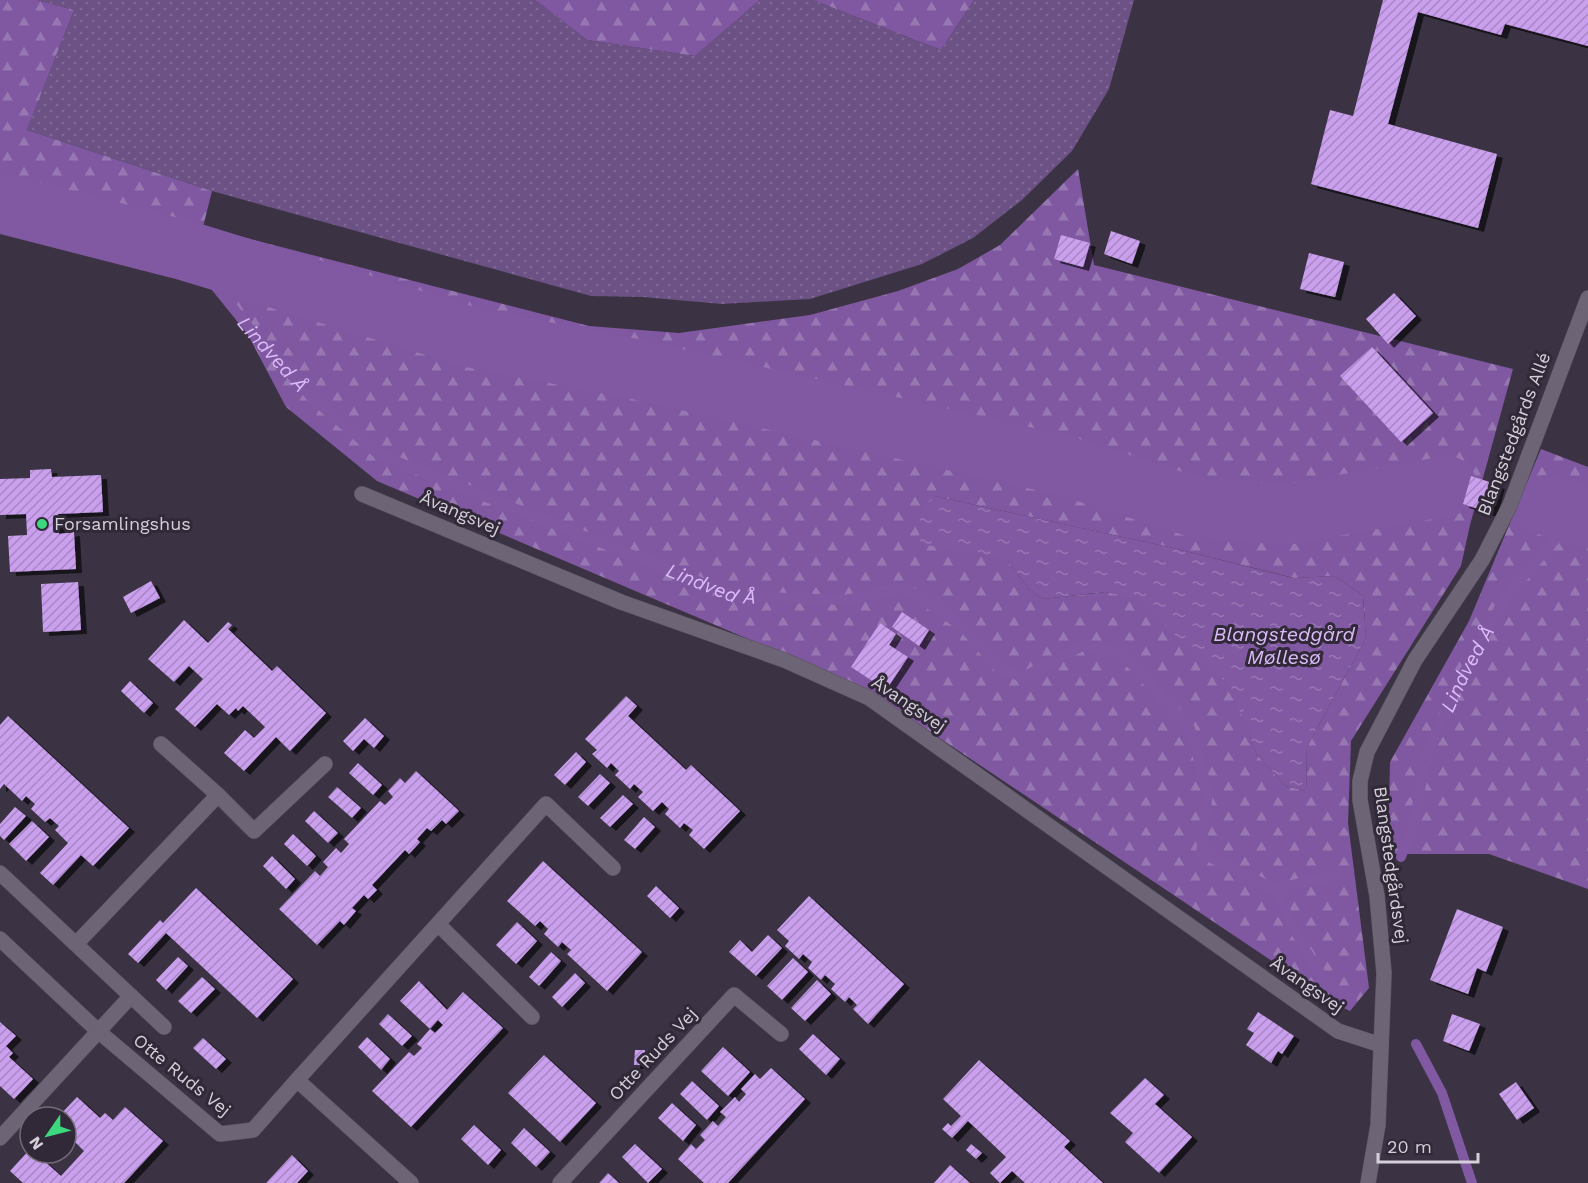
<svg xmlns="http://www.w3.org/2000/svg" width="1588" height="1183" viewBox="0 0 1588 1183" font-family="'Work Sans',sans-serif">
<defs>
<pattern id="grass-dots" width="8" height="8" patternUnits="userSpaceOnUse" patternTransform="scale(1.5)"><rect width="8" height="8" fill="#6c5185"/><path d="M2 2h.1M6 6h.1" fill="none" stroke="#806996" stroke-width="1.8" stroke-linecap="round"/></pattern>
<pattern id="forest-firs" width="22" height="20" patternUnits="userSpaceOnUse" patternTransform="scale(1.5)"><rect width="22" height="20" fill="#8058a1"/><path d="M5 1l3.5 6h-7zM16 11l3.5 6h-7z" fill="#9777b2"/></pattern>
<pattern id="water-ripples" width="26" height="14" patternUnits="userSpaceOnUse" patternTransform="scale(1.5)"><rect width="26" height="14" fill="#8159a2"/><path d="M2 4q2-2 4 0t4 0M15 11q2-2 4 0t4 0" fill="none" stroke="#9877b2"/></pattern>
<pattern id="building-hatch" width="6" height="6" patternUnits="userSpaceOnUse" patternTransform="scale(1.5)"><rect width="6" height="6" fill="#c99fee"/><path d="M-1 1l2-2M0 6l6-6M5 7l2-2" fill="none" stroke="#a787c3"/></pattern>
<filter id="shadow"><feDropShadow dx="6" dy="4" stdDeviation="0" flood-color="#0009"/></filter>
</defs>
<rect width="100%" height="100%" fill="#3b3343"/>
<!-- grass -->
<polygon fill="url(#grass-dots)" points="37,0 535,0 587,40 695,56 760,0 813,0 941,50 974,0 1134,0 1109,89 1072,151 1022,200 973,238 922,264 810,299 722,304 643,297 591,296 212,191 27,130 74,10"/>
<!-- forest -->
<g fill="url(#forest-firs)" fill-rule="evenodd">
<path d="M0,0H37L74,10L27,130L212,191L203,227L589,326L679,333L810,315L898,291L958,269L1000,245L1078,169L1094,265L1513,369L1470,525L1461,566L1351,741L1348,823L1369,988L1350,1011L1336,1004L868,690L377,481L286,407L199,242L0,196ZM934,496L1173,548L1294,578L1335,576L1363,596L1366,638L1307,747L1306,791L1286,786L1257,755L1231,686L1135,597L1105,592L1043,599L1029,589L1008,561Z"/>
<polygon points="535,0 760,0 695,56 587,40"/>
<polygon points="813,0 974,0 941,50"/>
<polygon points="1541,449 1588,467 1588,889 1489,854 1388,854 1390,762 1469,621"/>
</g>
<!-- water -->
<path fill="url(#water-ripples)" d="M934,496L1173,548L1293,578L1335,576L1363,596L1366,638L1307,747L1306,791L1286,786L1257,755L1230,686L1135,598L1104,592L1043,599L1029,589L1008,561L1002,558L921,544C916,525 920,509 934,496Z"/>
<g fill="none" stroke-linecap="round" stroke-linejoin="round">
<!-- stream -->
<g stroke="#8159a2" stroke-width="10">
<path id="s1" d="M187,251L249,328L313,399L378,454L735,596L845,600L906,588L962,626L1001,670L1023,677L1082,646L1121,653L1189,726L1208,791L1201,853L1275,889L1337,875"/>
<path id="s2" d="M1401,857L1414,823L1427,752L1462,676L1503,601L1550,545L1581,516"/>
<polyline points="1275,889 1304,948 1328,985 1352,998"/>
<polyline points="1416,1044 1442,1093 1472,1183"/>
</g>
<!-- river -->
<g stroke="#8159a2" stroke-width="60">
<polyline points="0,203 187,251 473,338 635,369 1066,466 1194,507 1285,515 1447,486"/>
<polyline points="1546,505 1588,518"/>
</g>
</g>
<!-- building -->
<g fill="url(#building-hatch)" filter="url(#shadow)">
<polygon points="1383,0 1588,0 1588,46 1505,24 1501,35 1418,12 1388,124 1497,154 1478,228 1311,184 1330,110 1353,116"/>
<polygon points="1111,231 1140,241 1132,264 1104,254"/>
<polygon points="1061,235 1090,243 1083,267 1054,259"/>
<polygon points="1309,253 1344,262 1335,297 1300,289"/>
<polygon points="1394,293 1416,316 1388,344 1366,319"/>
<polygon points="1372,347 1433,413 1401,442 1340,376"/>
<polygon points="51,469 52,477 101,475 103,512 58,514 59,534 74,532 76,569 10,572 8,536 27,535 26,514 0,515 0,479 30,478 30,470"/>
<polygon points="1471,476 1499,485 1491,513 1463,504"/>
<polygon points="151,581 160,598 131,613 123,597"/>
<polygon points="78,582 81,630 43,632 41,584"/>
<polygon points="902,612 929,630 919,646 892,627"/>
<polygon points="184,620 208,643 228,622 232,625 228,629 249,649 272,671 277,666 326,713 290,751 276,737 244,771 224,753 245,730 254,738 265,727 243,706 238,711 236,708 229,715 217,704 195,727 175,709 203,679 189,666 174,682 148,659"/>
<polygon points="880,623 896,634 889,645 908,657 886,690 851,667"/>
<polygon points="130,681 153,703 144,713 121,691"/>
<polygon points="626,696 637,706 628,716 686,770 691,765 740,811 704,849 689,835 693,830 684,823 680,828 665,814 669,809 662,802 653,811 638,797 643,792 634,784 630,789 615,775 619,771 611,763 607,768 592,754 597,750 585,739"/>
<polygon points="8,716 129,828 93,866 81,855 53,885 40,873 68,843 55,830 59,826 50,818 45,822 31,809 35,804 26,796 22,801 4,784 0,789 0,725"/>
<polygon points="365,718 384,736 374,748 364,739 353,751 343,741"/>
<polygon points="576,752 586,762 565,785 554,775"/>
<polygon points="358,763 382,785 373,795 349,773"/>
<polygon points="416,771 459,811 446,824 442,820 431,831 427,828 417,839 420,842 409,854 405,850 372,885 377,890 368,899 364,895 352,908 356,911 344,925 340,921 317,945 279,909 315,871 320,876 328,867 323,862 336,848 341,853 349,844 344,839 380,801 385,805 393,797 388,791 400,778 405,783"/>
<polygon points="600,774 610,783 588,806 578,797"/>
<polygon points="337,787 361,808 352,818 328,797"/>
<polygon points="623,795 633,804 610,827 600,818"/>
<polygon points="15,807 26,816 4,840 0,836 0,824"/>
<polygon points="314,811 338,833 328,843 305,821"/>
<polygon points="644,817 655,827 635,849 624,840"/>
<polygon points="32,821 49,837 26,861 9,844"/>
<polygon points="293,834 316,856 307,866 284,844"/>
<polygon points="272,856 295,879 286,889 263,866"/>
<polygon points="543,861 642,952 607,991 567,954 571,950 562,942 558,947 544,934 548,929 540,921 535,926 507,901"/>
<polygon points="656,886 679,908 670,918 647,896"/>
<polygon points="196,888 293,979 257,1018 166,933 138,963 128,954 160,920 163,923"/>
<polygon points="809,896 904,984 868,1024 853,1009 857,1005 849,997 845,1002 831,989 835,984 825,975 821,980 808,968 812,962 803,954 799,959 785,946 789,941 777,930"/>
<polygon points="1457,909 1503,927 1486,972 1477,968 1468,994 1430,980"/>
<polygon points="517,922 537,941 516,964 496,945"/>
<polygon points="768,935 782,948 756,976 729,952 740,940 752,952"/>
<polygon points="551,952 561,961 539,986 529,977"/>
<polygon points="178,957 188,966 166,990 156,980"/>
<polygon points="793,958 808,972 782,1000 767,986"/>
<polygon points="575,973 585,983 562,1007 552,997"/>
<polygon points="202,977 215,989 191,1013 178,1001"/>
<polygon points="817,980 831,994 805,1021 791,1008"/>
<polygon points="419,981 447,1010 463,992 503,1028 411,1127 372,1091 409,1052 414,1056 422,1048 417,1044 430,1029 435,1033 443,1025 438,1020 430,1029 400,1001"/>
<polygon points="1258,1012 1294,1036 1282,1054 1278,1051 1271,1063 1246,1045 1254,1033 1247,1029"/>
<polygon points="388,1014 412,1036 402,1046 379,1024"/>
<polygon points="1452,1014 1480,1024 1469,1051 1443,1041"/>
<polygon points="0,1022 16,1036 6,1046 13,1053 9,1057 33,1079 14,1099 0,1086"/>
<polygon points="813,1034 840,1059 826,1075 799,1049"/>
<polygon points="367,1037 390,1059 381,1070 358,1047"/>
<polygon points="203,1038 226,1059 216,1069 193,1048"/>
<polygon points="723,1047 750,1072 728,1096 701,1071"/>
<polygon points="635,1050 645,1050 644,1065 634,1065"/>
<polygon points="544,1055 596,1103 560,1142 508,1093"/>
<polygon points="979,1060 1070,1141 1064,1147 1103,1183 1025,1183 1012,1171 1000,1183 990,1173 1006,1157 968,1121 952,1138 942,1129 948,1123 951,1126 961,1116 943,1099"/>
<polygon points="771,1068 805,1099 728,1183 704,1183 678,1159 691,1144 696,1149 705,1140 700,1135 713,1121 718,1126 726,1117 720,1112 735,1097 739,1102 746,1094 741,1089 755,1074 760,1079"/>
<polygon points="1145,1078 1164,1095 1155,1104 1192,1137 1159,1173 1125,1142 1133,1133 1110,1113"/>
<polygon points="692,1081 719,1106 707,1120 680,1094"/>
<polygon points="1516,1082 1534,1108 1517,1120 1499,1094"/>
<polygon points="77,1097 100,1118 105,1113 113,1120 125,1107 163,1141 124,1183 23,1183 10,1171 30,1149 30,1153 35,1153 61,1176 84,1151 71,1138 74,1134 66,1127 66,1117 58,1117"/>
<polygon points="672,1103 696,1125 683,1141 658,1118"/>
<polygon points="474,1125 501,1150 488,1165 461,1139"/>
<polygon points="524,1128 550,1152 536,1167 511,1143"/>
<polygon points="635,1144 662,1169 648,1183 622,1157"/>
<polygon points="971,1144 982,1153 976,1159 966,1150"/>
<polygon points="292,1155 308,1171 297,1183 266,1183"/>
<polygon points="950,1165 970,1183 934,1183"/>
<polygon points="608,1173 619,1183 599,1183"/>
</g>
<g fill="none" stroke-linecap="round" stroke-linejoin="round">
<!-- minor casing -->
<g stroke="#57515e" stroke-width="16">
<g id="minor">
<polyline points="362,494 621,602 784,660 869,698 1338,1031 1381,1045"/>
<polyline points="218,795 254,831 325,764"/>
<polyline points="0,873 164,1027"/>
<polyline points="439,925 532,1017"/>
<polyline points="0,939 98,1031 220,1134 253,1130 297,1080 411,1183"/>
<polyline points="76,944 218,795 161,744"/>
<polyline points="297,1080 546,804 613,868"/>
<polyline points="0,1138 131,996"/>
<polyline points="560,1183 734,995 781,1034"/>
<polyline points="1368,1183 1378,1125 1384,973 1377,896 1360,800 1360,781 1367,752 1415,660 1482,560 1510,505 1588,298"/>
</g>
</g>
<!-- minor -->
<use href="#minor" stroke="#6d6475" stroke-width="15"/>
</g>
<!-- markers -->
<circle fill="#3dd77e" stroke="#312938" stroke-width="2" cx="42" cy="524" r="6"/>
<g text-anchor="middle" stroke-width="6" stroke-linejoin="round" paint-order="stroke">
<!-- street labels -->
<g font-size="18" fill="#d4cfd9" stroke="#312938">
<text transform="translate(1514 434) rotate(-69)" y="6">Blangstedgårds Allé</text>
<text transform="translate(460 513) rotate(23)" y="6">Åvangsvej</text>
<text transform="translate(909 704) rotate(34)" y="6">Åvangsvej</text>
<text transform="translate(1391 865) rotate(82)" y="6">Blangstedgårdsvej</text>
<text transform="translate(1307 985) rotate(35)" y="6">Åvangsvej</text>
<text transform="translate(653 1054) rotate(-47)" y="6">Otte Ruds Vej</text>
<text transform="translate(182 1075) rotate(39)" y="6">Otte Ruds Vej</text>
</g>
<!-- poi labels -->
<g font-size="18" fill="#d4cfd9" stroke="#312938" text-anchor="start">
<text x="54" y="530">Forsamlingshus</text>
</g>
<!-- water labels -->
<g font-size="20" font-style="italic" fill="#dbbcf9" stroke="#312938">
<text dy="7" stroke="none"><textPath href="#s1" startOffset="134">Lindved Å</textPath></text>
<text dy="7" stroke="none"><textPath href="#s1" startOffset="638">Lindved Å</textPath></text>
<text x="1284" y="641">Blangstedgård<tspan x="1284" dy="23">Møllesø</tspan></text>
<text dy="7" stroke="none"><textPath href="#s2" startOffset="201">Lindved Å</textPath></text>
</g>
</g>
<!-- north arrow -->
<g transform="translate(48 1135) rotate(235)"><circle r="28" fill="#312938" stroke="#726b78" stroke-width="1.5"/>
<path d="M0-4.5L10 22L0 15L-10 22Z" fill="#3dd77e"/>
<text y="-9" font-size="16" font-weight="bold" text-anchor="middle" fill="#d4cfd9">N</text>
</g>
<!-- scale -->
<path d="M1378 1153v9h100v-9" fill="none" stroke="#d4cfd9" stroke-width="3"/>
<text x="1387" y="1153" font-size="18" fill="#d4cfd9" stroke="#312938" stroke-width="4.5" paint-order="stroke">20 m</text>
</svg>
